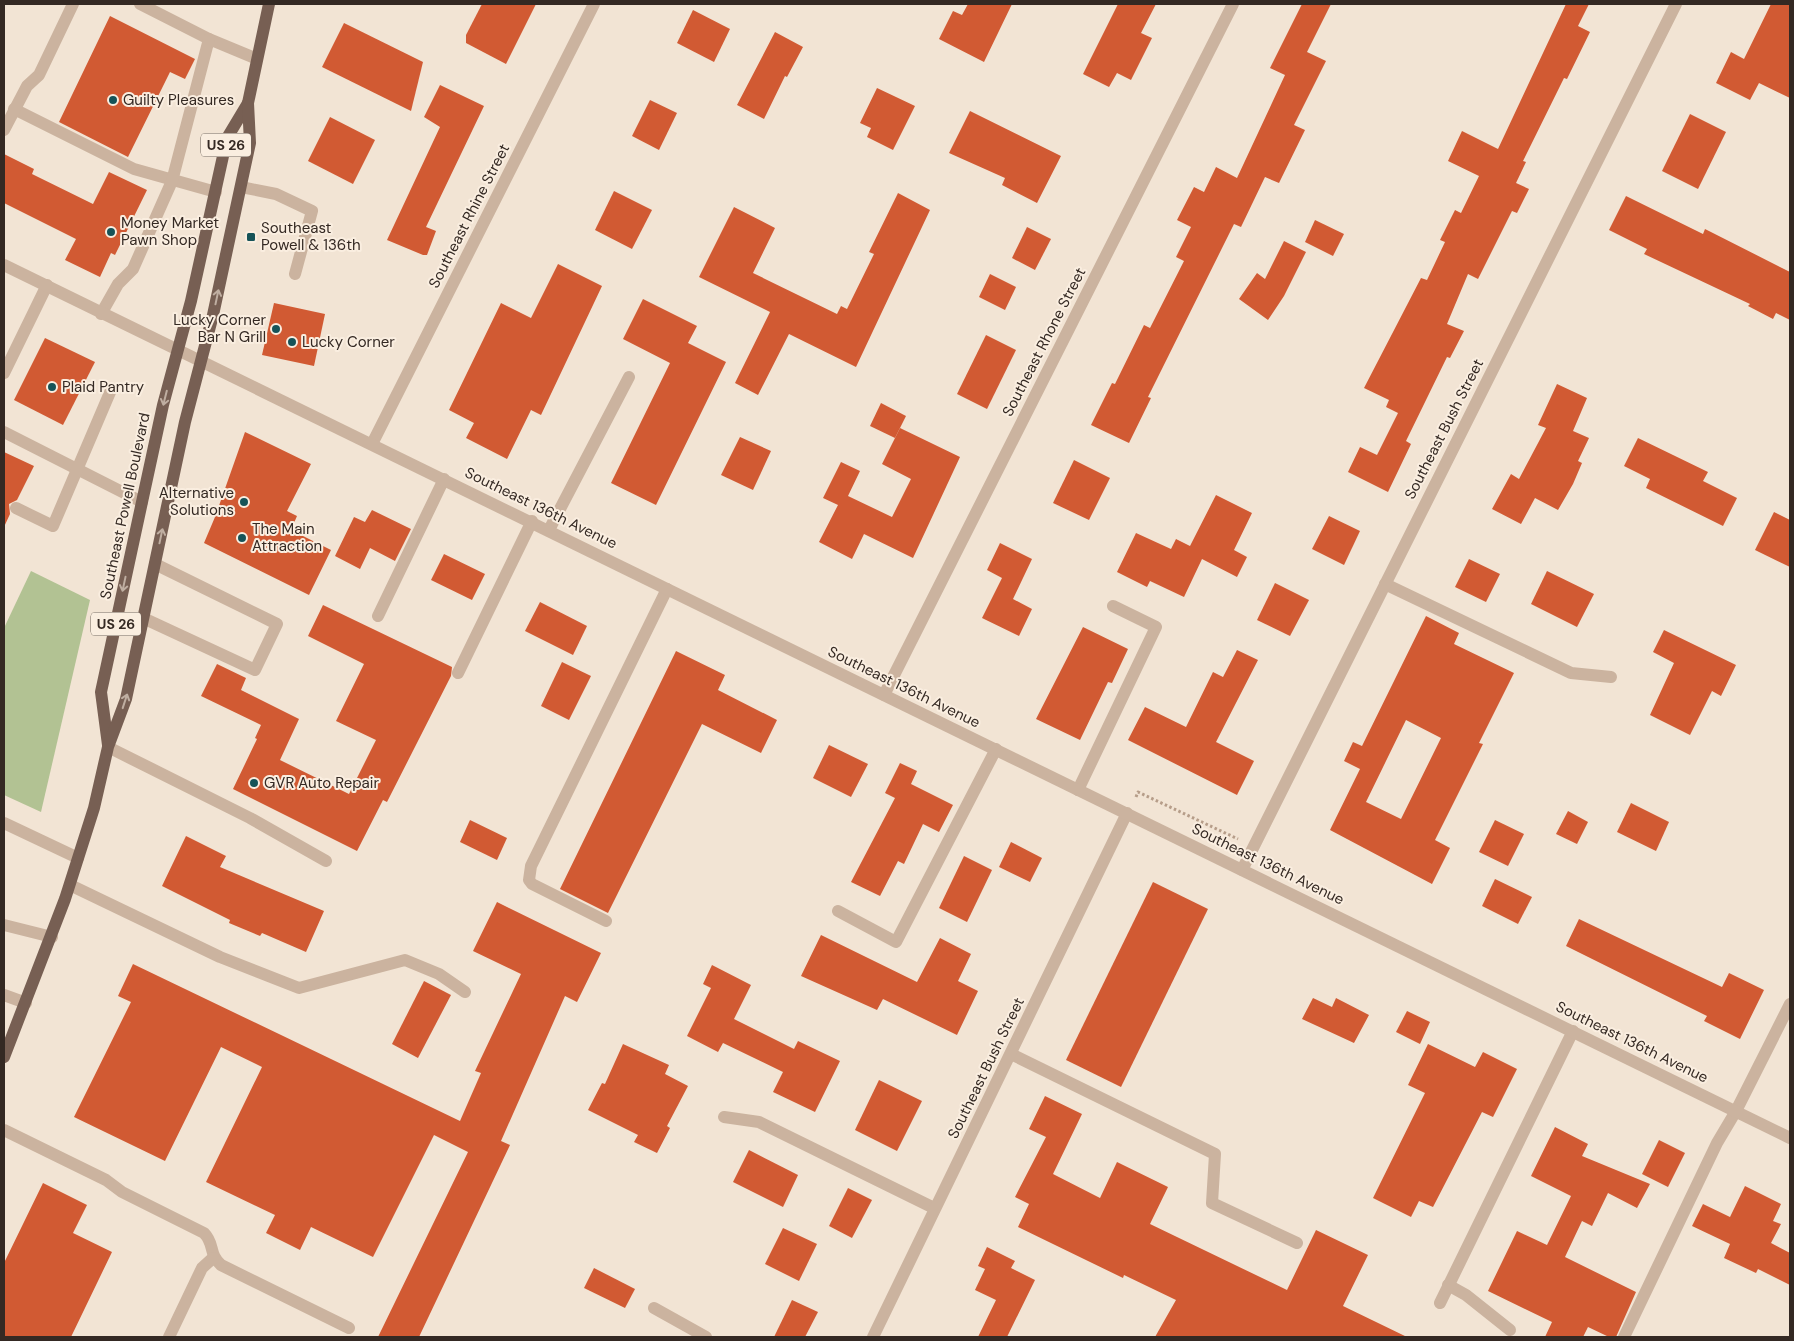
<svg xmlns="http://www.w3.org/2000/svg" width="1794" height="1341" viewBox="0 0 1794 1341" font-family="'DM Sans',sans-serif">
<rect width="100%" height="100%" fill="#f2e4d4"/>
<!-- green -->
<polygon fill="#b2c293" points="31,571 90,600 41,812 4,795 4,628"/>
<!-- building -->
<g fill="#d15a33" fill-rule="evenodd">
<polygon points="482,4 536,4 506,64 466,43 466,35"/>
<polygon points="968,4 1012,4 984,62 939,39 953,11 962,15"/>
<polygon points="1118,4 1156,4 1141,33 1152,38 1131,80 1117,73 1109,87 1083,74"/>
<polygon points="1302,4 1331,4 1307,52 1326,61 1294,125 1305,130 1279,183 1265,177 1241,227 1234,224 1148,397 1151,398 1129,443 1091,425 1112,383 1115,384 1144,325 1150,328 1184,261 1176,257 1191,227 1177,220 1194,187 1204,192 1216,167 1237,178 1285,75 1270,68"/>
<polygon points="1566,4 1589,4 1578,26 1590,32 1567,79 1564,78 1523,161 1526,162 1516,183 1529,189 1517,213 1512,211 1478,279 1468,274 1447,324 1464,331 1450,358 1447,357 1406,441 1411,444 1388,492 1348,472 1360,447 1377,455 1398,413 1386,407 1389,400 1364,388 1421,278 1427,280 1445,242 1440,240 1455,210 1461,213 1479,176 1448,161 1462,131 1498,149"/>
<polygon points="1771,4 1790,4 1790,98 1759,83 1750,100 1716,83 1731,52 1744,59"/>
<polygon points="693,10 730,29 714,62 677,43"/>
<polygon points="110,16 195,59 185,79 170,72 128,157 59,122"/>
<polygon points="344,23 423,62 411,111 322,67"/>
<polygon points="775,32 803,47 787,77 785,76 764,119 737,105"/>
<polygon points="440,85 484,106 426,227 436,231 427,255 423,255 387,240 440,127 424,117"/>
<polygon points="877,88 915,106 893,150 867,137 871,128 860,123"/>
<polygon points="650,100 677,113 659,150 632,136"/>
<polygon points="970,111 1061,156 1037,203 1002,185 1005,178 949,153"/>
<polygon points="1690,114 1726,132 1698,189 1662,171"/>
<polygon points="330,117 375,140 353,184 308,161"/>
<polygon points="4,154 34,169 32,174 93,204 109,172 147,190 115,255 111,253 100,277 65,260 76,239 4,203"/>
<polygon points="614,191 652,210 632,249 595,230"/>
<polygon points="898,193 930,210 856,367 789,334 758,395 735,383 770,312 699,277 734,207 775,228 753,273 837,314 841,306 847,309 874,254 869,252"/>
<polygon points="1626,196 1703,234 1705,229 1790,272 1790,320 1776,313 1773,319 1748,306 1750,304 1644,254 1647,249 1609,230"/>
<polygon points="1315,220 1344,234 1333,256 1305,242"/>
<polygon points="1027,227 1051,239 1035,270 1012,258"/>
<polygon points="1284,241 1306,252 1284,296 1268,320 1239,299 1257,273 1265,279"/>
<polygon points="558,264 602,286 541,415 531,410 507,459 466,438 474,423 449,410 501,303 531,318"/>
<polygon points="990,274 1016,287 1005,310 979,297"/>
<polygon points="643,299 697,326 688,343 726,362 656,505 611,483 670,363 623,339"/>
<polygon points="274,303 325,314 314,366 262,355"/>
<polygon points="986,335 1016,350 987,409 957,394"/>
<polygon points="45,338 95,362 63,425 14,400"/>
<polygon points="1557,384 1587,398 1573,431 1589,438 1578,461 1582,463 1573,484 1558,510 1535,498 1521,524 1492,509 1511,474 1519,479 1546,428 1538,425"/>
<polygon points="881,403 906,416 895,438 870,426"/>
<polygon points="900,428 960,457 913,558 864,534 852,559 819,542 838,505 823,498 841,462 860,471 848,496 892,517 911,479 882,464"/>
<polygon points="245,432 311,464 287,511 297,516 291,530 331,550 309,595 204,543 215,517"/>
<polygon points="740,437 771,451 753,490 721,475"/>
<polygon points="1638,438 1708,472 1703,481 1737,498 1723,526 1646,488 1650,479 1624,466"/>
<polygon points="4,452 34,466 17,500 9,504 10,514 4,527"/>
<polygon points="1074,460 1110,478 1089,520 1053,503"/>
<polygon points="1216,495 1252,513 1234,550 1247,557 1237,577 1202,559 1184,597 1150,581 1147,587 1117,572 1136,533 1171,549 1176,539 1190,546"/>
<polygon points="372,510 411,529 395,561 370,548 360,569 335,556 354,517 365,522"/>
<polygon points="1774,512 1790,520 1790,567 1755,550"/>
<polygon points="1329,516 1360,531 1344,565 1312,549"/>
<polygon points="1000,543 1032,559 1013,599 1032,609 1019,636 982,618 1002,578 987,570"/>
<polygon points="444,554 485,574 472,600 431,580"/>
<polygon points="1469,559 1500,574 1486,602 1455,587"/>
<polygon points="1547,571 1594,594 1577,627 1531,604"/>
<polygon points="1275,583 1309,600 1290,636 1257,620"/>
<polygon points="540,602 587,626 573,655 525,631"/>
<polygon points="323,605 452,667 451,676 387,802 383,800 357,851 233,789 257,739 255,738 261,725 201,696 217,664 246,678 241,690 299,719 280,760 349,794 376,740 336,721 364,664 308,636"/>
<path d="M1426,616L1459,633L1454,644L1514,673L1479,743L1483,744L1435,840L1450,848L1432,884L1330,830L1360,769L1344,761L1353,742L1362,746ZM1406,720L1441,738L1401,819L1366,802Z"/>
<polygon points="1083,627 1128,649 1112,683 1108,682 1080,740 1036,719"/>
<polygon points="1664,630 1736,665 1721,696 1712,691 1690,735 1650,715 1674,663 1653,652"/>
<polygon points="1237,650 1258,660 1216,742 1254,761 1237,795 1128,740 1145,707 1186,727 1213,672 1223,677"/>
<polygon points="676,651 725,675 718,690 777,720 761,753 702,724 608,913 560,889"/>
<polygon points="562,662 591,676 569,720 541,706"/>
<polygon points="829,745 868,764 851,797 813,778"/>
<polygon points="900,763 917,771 911,784 953,805 939,832 923,824 904,864 898,861 880,896 851,882 895,798 885,793"/>
<polygon points="1631,803 1669,822 1656,851 1617,832"/>
<polygon points="1568,811 1588,822 1577,844 1556,834"/>
<polygon points="470,820 507,838 497,860 460,842"/>
<polygon points="1495,820 1524,834 1508,866 1479,852"/>
<polygon points="186,836 226,856 220,867 324,911 306,952 262,933 260,936 229,923 230,920 162,886"/>
<polygon points="1011,842 1042,858 1030,882 999,867"/>
<polygon points="964,856 992,870 967,922 939,908"/>
<polygon points="1495,879 1532,897 1518,924 1482,906"/>
<polygon points="1153,882 1208,909 1121,1087 1066,1060"/>
<polygon points="497,902 601,953 577,1002 565,996 501,1141 510,1145 419,1337 378,1337 468,1152 434,1135 373,1257 311,1227 300,1250 266,1233 275,1215 206,1182 262,1067 221,1047 165,1161 74,1117 131,1002 118,996 133,964 460,1121 481,1073 475,1071 521,974 473,951"/>
<polygon points="1579,919 1722,987 1729,973 1764,990 1740,1039 1704,1021 1707,1016 1566,946"/>
<polygon points="821,935 917,982 940,938 971,954 958,981 978,991 957,1035 883,999 877,1010 801,976"/>
<polygon points="712,965 751,985 734,1019 794,1049 798,1041 840,1061 815,1112 773,1092 783,1072 723,1043 718,1052 687,1036 711,988 703,984"/>
<polygon points="424,981 451,995 418,1058 392,1044"/>
<polygon points="1313,998 1332,1007 1336,998 1369,1015 1354,1043 1302,1019"/>
<polygon points="1407,1011 1430,1022 1420,1044 1396,1032"/>
<polygon points="623,1044 669,1065 665,1074 688,1086 667,1126 670,1128 657,1153 634,1142 638,1135 588,1110 602,1083 605,1084"/>
<polygon points="1428,1044 1475,1067 1483,1052 1517,1069 1493,1117 1482,1112 1433,1207 1419,1201 1411,1217 1373,1198 1425,1093 1408,1085"/>
<polygon points="879,1080 922,1101 897,1151 855,1130"/>
<polygon points="1045,1096 1082,1114 1053,1174 1100,1198 1117,1162 1168,1187 1150,1224 1287,1290 1316,1230 1368,1255 1343,1306 1407,1337 1155,1337 1176,1300 1124,1275 1123,1278 1018,1227 1029,1204 1015,1197 1046,1137 1029,1129"/>
<polygon points="1555,1127 1588,1144 1582,1156 1650,1184 1637,1208 1608,1193 1592,1226 1582,1221 1565,1257 1636,1292 1616,1337 1609,1337 1588,1327 1583,1337 1545,1337 1552,1322 1488,1291 1517,1231 1547,1245 1571,1196 1531,1176"/>
<polygon points="1659,1140 1685,1153 1668,1187 1642,1174"/>
<polygon points="749,1150 798,1175 783,1207 733,1182"/>
<polygon points="43,1183 87,1205 73,1233 112,1252 71,1337 4,1337 4,1263"/>
<polygon points="1745,1186 1781,1204 1773,1221 1781,1224 1771,1243 1790,1253 1790,1285 1758,1269 1756,1273 1724,1258 1730,1244 1692,1226 1703,1204 1730,1217"/>
<polygon points="848,1188 872,1200 852,1238 829,1226"/>
<polygon points="783,1228 817,1244 799,1281 765,1264"/>
<polygon points="987,1247 1015,1261 1011,1268 1035,1280 1007,1337 978,1337 996,1300 975,1290 985,1269 978,1266"/>
<polygon points="594,1268 635,1289 625,1308 584,1288"/>
<polygon points="792,1300 818,1312 805,1337 774,1337"/>
</g>
<g fill="none" stroke-linecap="round" stroke-linejoin="round">
<!-- path -->
<polyline stroke="#b69d89" stroke-width="3" stroke-dasharray="2.5 2.5" stroke-linecap="butt" points="1136,797 1138,792 1238,839"/>
<!-- service -->
<g stroke="#cbb39f" stroke-width="12">
<polyline points="140,4 209,39 257,59"/>
<polyline points="14,109 134,169 216,192"/>
<polyline points="4,130 27,86 39,75 73,4"/>
<polyline points="241,187 276,194 312,211 295,274"/>
<polyline points="101,314 118,284 133,269 172,181 209,39"/>
<polyline points="4,373 47,285"/>
<polyline points="4,432 142,502"/>
<polyline points="16,508 53,526 111,390"/>
<polyline points="549,530 629,377"/>
<polyline points="1385,584 1571,673 1611,677"/>
<polyline points="378,616 444,479"/>
<polyline points="143,618 255,670 277,624 155,564"/>
<polyline points="458,673 532,521"/>
<polyline points="108,747 250,818 326,861"/>
<polyline points="1078,790 1156,627 1113,606"/>
<polyline points="70,885 220,957 299,988 405,960 439,974 465,992"/>
<polyline points="838,911 896,942 996,749"/>
<polyline points="606,921 532,884 529,880 531,866 667,589"/>
<polyline points="4,925 52,937"/>
<polyline points="4,995 26,1003"/>
<polyline points="1011,1054 1215,1154 1212,1203 1297,1243"/>
<polyline points="724,1117 759,1122 934,1208"/>
<path d="M4,1130L106,1180L122,1192L204,1233C215,1244 208,1253 221,1265L349,1328"/>
<polyline points="1448,1285 1466,1295 1510,1330"/>
<polyline points="1440,1303 1573,1031"/>
<polyline points="654,1308 706,1337"/>
<polyline points="169,1337 202,1268 213,1258"/>
<polyline points="1624,1337 1717,1143 1736,1111 1790,1004"/>
</g>
<!-- minor -->
<g stroke="#cbb39f" stroke-width="12">
<polyline points="372,444 594,4"/>
<polyline points="884,695 1233,4"/>
<polyline points="4,823 78,858"/>
<polyline points="1242,870 1676,4"/>
<polyline points="873,1337 1127,813"/>
</g>
<!-- tertiary -->
<polyline stroke="#cbb39f" stroke-width="12" points="4,265 1790,1138"/>
<!-- primary -->
<g stroke="#775f53" stroke-width="12">
<polyline points="108,745 101,692 142,502 163,405 191,301 227,138 248,103"/>
<polyline points="4,1057 65,899 94,808 108,747 126,699 185,422 213,315 250,143 248,103 269,4"/>
</g>
</g>
<!-- one-way arrows -->
<defs><path id="oneway-shaft" d="M-6 0H5M1.5-3L5.5 0L1.5 3" fill="none" stroke-width="1.6" stroke-linecap="round" stroke-linejoin="round" transform="scale(1.25)"/></defs>
<g stroke="#bfaea1">
<use href="#oneway-shaft" transform="translate(217 297) rotate(-78)"/>
<use href="#oneway-shaft" transform="translate(165 398) rotate(104)"/>
<use href="#oneway-shaft" transform="translate(161 536) rotate(-78)"/>
<use href="#oneway-shaft" transform="translate(124 584) rotate(102)"/>
<use href="#oneway-shaft" transform="translate(125 701) rotate(-72)"/>
</g>
<!-- markers -->
<g fill="#165358" stroke="#faeee0" stroke-width="2">
<circle cx="113" cy="100" r="5"/>
<circle cx="111" cy="232" r="5"/>
<rect x="246" y="232" width="10" height="10" rx="2.5"/>
<circle cx="276" cy="329" r="5"/>
<circle cx="292" cy="342" r="5"/>
<circle cx="52" cy="387" r="5"/>
<circle cx="244" cy="502" r="5"/>
<circle cx="242" cy="538" r="5"/>
<circle cx="254" cy="783" r="5"/>
</g>
<g text-anchor="middle" stroke-width="4" stroke-linejoin="round" paint-order="stroke">
<!-- shield labels -->
<g fill="#faeee0" stroke="#6f645c" stroke-width="1">
<rect x="201" y="133.5" width="50" height="23" rx="4"/>
<rect x="91" y="612.5" width="50" height="23" rx="4"/>
</g>
<g font-size="14" font-weight="bold" fill="#342923">
<text x="226" y="150">US 26</text>
<text x="116" y="629">US 26</text>
</g>
<!-- poi labels -->
<g font-size="15" fill="#342923" stroke="#faeee0" text-anchor="start">
<text x="123" y="105">Guilty Pleasures</text>
<text x="121" y="228">Money Market<tspan x="121" dy="17">Pawn Shop</tspan></text>
<text x="261" y="233">Southeast<tspan x="261" dy="17">Powell &amp; 136th</tspan></text>
<text x="266" y="325" text-anchor="end">Lucky Corner<tspan x="266" dy="17">Bar N Grill</tspan></text>
<text x="302" y="347">Lucky Corner</text>
<text x="62" y="392">Plaid Pantry</text>
<text x="234" y="498" text-anchor="end">Alternative<tspan x="234" dy="17">Solutions</tspan></text>
<text x="252" y="534">The Main<tspan x="252" dy="17">Attraction</tspan></text>
<text x="264" y="788">GVR Auto Repair</text>
</g>
<!-- street labels -->
<g font-size="15" fill="#342923" stroke="#faeee0">
<text transform="translate(469 216) rotate(-63)" y="5">Southeast Rhine Street</text>
<text transform="translate(1044 342) rotate(-63)" y="5">Southeast Rhone Street</text>
<text transform="translate(1444 429) rotate(-63)" y="5">Southeast Bush Street</text>
<text transform="translate(125 506) rotate(-78)" y="5">Southeast Powell Boulevard</text>
<text transform="translate(541 508) rotate(26)" y="5">Southeast 136th Avenue</text>
<text transform="translate(904 687) rotate(26)" y="5">Southeast 136th Avenue</text>
<text transform="translate(1268 864) rotate(26)" y="5">Southeast 136th Avenue</text>
<text transform="translate(1632 1042) rotate(26)" y="5">Southeast 136th Avenue</text>
<text transform="translate(986 1068) rotate(-64)" y="5">Southeast Bush Street</text>
</g>
</g>
<!-- border -->
<rect width="1794" height="1341" fill="none" stroke="#342923" stroke-width="10"/>
</svg>
